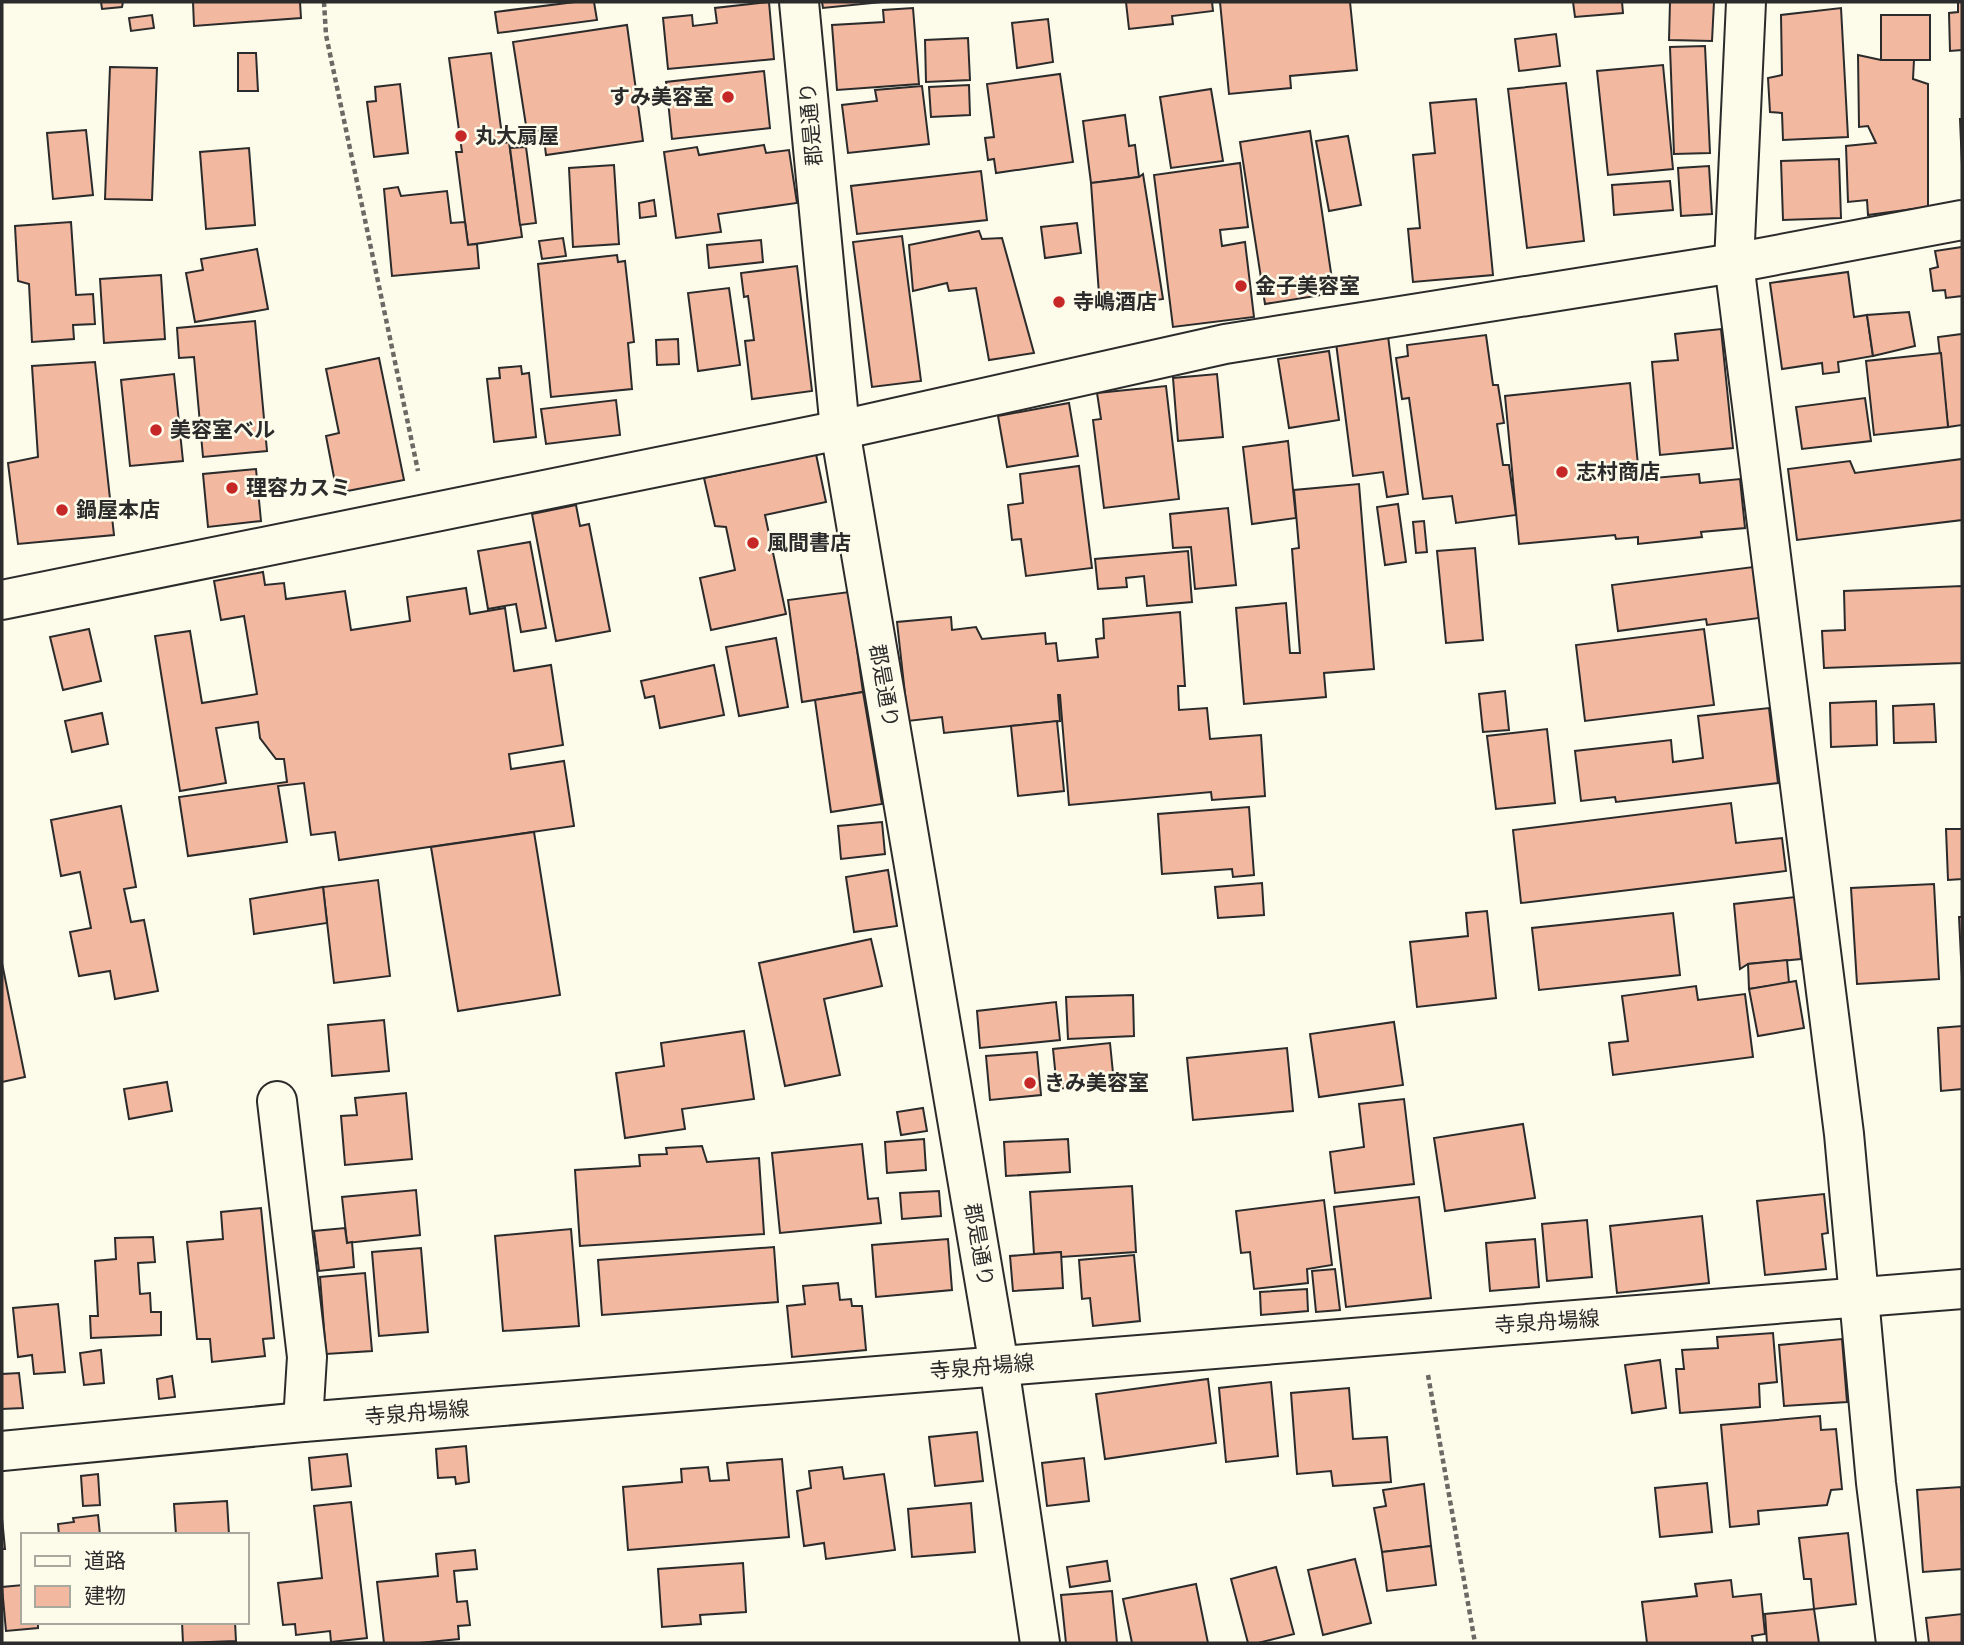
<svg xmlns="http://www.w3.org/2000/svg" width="1964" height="1645" viewBox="0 0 1964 1645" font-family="'Titillium Web','Noto Sans JP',sans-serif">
<rect width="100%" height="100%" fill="#fdfbea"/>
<!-- building -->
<g fill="#f2b8a0" stroke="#2b2b2b" stroke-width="2">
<polygon points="101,2 123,2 122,7 102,9"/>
<polygon points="193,2 300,2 301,18 194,26"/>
<polygon points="575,2 594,2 597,20 498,33 495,12"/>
<polygon points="769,2 774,59 668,69 663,18 692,15 693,26 717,23 715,8"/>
<polygon points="822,2 882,2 823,8"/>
<polygon points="1126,2 1212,2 1213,11 1172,16 1173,24 1129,29"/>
<polygon points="1220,2 1350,2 1357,70 1290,76 1291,88 1229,94"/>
<polygon points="1573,2 1622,2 1623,13 1575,17"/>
<polygon points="1670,2 1714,2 1712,41 1669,40"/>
<polygon points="1958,2 1962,2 1962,50 1950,51 1949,13 1958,12"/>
<polygon points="913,8 919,84 837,90 832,25 884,22 883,10"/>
<polygon points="1841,8 1848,137 1783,140 1782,113 1770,112 1768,78 1782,75 1781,15"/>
<polygon points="152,15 154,28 131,31 129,18"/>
<rect x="1881" y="15" width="49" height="45"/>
<polygon points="1048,19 1053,62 1017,68 1012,23"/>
<polygon points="627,25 643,141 546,155 543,130 527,132 513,42"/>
<polygon points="1556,34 1560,66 1519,71 1515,39"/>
<polygon points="968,38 970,80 926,82 925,40"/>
<polygon points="1705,46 1710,153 1674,154 1670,47"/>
<polygon points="238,53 256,53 258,91 238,91"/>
<polygon points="491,53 503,143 509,142 522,237 468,245 456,152 462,152 449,58"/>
<polygon points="1858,55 1881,60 1914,60 1913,79 1928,84 1928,207 1868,215 1867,200 1848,202 1846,146 1876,143 1868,126 1859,127"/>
<polygon points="1663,65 1673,169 1608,175 1597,71"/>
<polygon points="110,67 157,68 152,200 105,199"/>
<polygon points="764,71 770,128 672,139 666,82"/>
<polygon points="1060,74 1073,162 996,173 994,159 988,160 985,138 994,137 987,84"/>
<polygon points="1566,83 1584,241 1527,248 1508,89"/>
<polygon points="400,84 408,153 374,157 367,102 376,101 375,87"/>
<polygon points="969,85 970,115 931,117 929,87"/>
<polygon points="922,86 929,144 848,153 842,105 877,101 875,90"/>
<polygon points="1211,89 1223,161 1171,168 1160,97"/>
<polygon points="1476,99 1493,275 1413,282 1408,229 1420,228 1413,155 1435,153 1430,103"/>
<polygon points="1125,115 1129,146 1135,145 1139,177 1091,183 1083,121"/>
<polygon points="1960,119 1962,119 1962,165"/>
<polygon points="86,130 93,195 53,199 47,133"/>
<polygon points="1310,131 1334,293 1265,304 1240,142"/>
<polygon points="1348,136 1361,205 1329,211 1316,141"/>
<polygon points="764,145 766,153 789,150 797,203 718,214 721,232 676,238 664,152 697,147 699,155"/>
<polygon points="526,147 536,223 520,225 510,148"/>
<polygon points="249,148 255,225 206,229 200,152"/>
<polygon points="1839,159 1841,218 1783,220 1781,161"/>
<polygon points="1240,163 1248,227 1220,230 1222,246 1245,242 1254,317 1173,327 1154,175"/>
<polygon points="614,165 619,244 573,247 569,168"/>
<polygon points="1709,166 1712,214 1681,216 1678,168"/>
<polygon points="981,171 987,220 857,234 851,186"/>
<polygon points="1143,174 1163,299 1100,308 1091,183 1139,177"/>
<polygon points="1670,181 1673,210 1614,215 1612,185"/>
<polygon points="398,187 401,196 447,191 451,223 465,222 468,245 477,244 479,268 392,276 384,189"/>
<polygon points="654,200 656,216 640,218 639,203"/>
<polygon points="71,222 76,295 93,294 95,324 73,325 74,339 32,342 29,284 18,281 15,226"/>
<polygon points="1077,223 1081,253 1045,258 1041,227"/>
<polygon points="979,231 982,239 1002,238 1034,353 989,360 976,288 949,291 947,283 913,291 909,245"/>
<polygon points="902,236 921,381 872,387 853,242"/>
<polygon points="563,238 566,256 542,259 539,241"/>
<polygon points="761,240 763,262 709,268 707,245"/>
<polygon points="1962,247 1962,296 1946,298 1945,290 1933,291 1930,269 1938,267 1935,251"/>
<polygon points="257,249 268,309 195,322 186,273 203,270 201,259"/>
<polygon points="617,255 618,262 625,261 634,342 628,343 632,389 551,397 538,264"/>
<polygon points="797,266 812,391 752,399 745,341 754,340 748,296 744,297 741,273"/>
<polygon points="1848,272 1854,317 1867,315 1873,356 1838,362 1839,372 1823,374 1822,363 1782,369 1770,283"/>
<polygon points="161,275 165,339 104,343 100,279"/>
<polygon points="729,288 740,365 698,371 688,293"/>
<polygon points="1909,312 1915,346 1873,356 1867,315"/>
<polygon points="255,321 267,451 203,457 194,357 179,358 177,328"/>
<polygon points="1721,329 1733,448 1660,455 1652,362 1678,360 1675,334"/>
<polygon points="1962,334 1962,425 1948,427 1938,337"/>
<polygon points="1486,335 1493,385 1498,385 1504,423 1497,424 1503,465 1509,465 1516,515 1456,523 1452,496 1423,499 1409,398 1402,399 1396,358 1408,356 1407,345"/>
<polygon points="1388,336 1408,494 1387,497 1383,472 1353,476 1336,343"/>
<polygon points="678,339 679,364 657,365 656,340"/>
<polygon points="1329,351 1339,420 1289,428 1278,359"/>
<polygon points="1941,353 1948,427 1874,435 1866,361"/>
<polygon points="379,358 404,480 337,493 326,436 339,433 326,369"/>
<polygon points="95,362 114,535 18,544 8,463 38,457 32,366"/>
<polygon points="521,366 522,374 529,373 536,437 494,442 487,379 500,378 499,368"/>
<polygon points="174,374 183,461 130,466 121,380"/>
<polygon points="1217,374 1223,437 1178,441 1173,378"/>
<polygon points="1630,383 1638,465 1653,464 1654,478 1699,474 1700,483 1740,479 1745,528 1701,532 1702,537 1638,544 1638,537 1616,539 1615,535 1519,544 1505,396"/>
<polygon points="1166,386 1179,499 1104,508 1093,420 1101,419 1097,393"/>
<polygon points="1865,398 1871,441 1802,449 1796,407"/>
<polygon points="616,400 620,435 546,444 541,409"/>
<polygon points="1069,403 1078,456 1007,467 998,416"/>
<polygon points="1288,441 1296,518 1252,524 1243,447"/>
<polygon points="816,454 826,502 765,515 786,614 711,630 700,578 735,570 726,527 715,526 704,478"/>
<polygon points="1962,459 1962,520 1797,540 1788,469 1850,461 1855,473"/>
<polygon points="1079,466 1092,568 1026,576 1021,539 1012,540 1008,505 1023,503 1020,474"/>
<polygon points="256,469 261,521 208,527 203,474"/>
<polygon points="1359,484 1374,669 1324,673 1326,697 1244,704 1236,608 1286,603 1290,653 1300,653 1292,549 1299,548 1294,490"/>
<polygon points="1398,504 1406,562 1385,565 1377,507"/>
<polygon points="576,505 580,526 589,524 610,631 556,641 532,514"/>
<polygon points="1228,508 1236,585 1195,589 1191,547 1173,548 1170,514"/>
<polygon points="1424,521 1427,552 1416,553 1413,522"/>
<polygon points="530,542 546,628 521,632 516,604 488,609 478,551"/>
<polygon points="1475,548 1483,640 1446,643 1437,551"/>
<polygon points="1188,551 1192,602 1147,606 1144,576 1126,578 1127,587 1098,589 1095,559"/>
<polygon points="1753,567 1759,618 1707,625 1706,619 1618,631 1612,585"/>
<polygon points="263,572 265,585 284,583 286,599 345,591 351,630 410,621 407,597 466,588 470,614 505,608 514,671 551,665 563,745 509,754 511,769 564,761 574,826 339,860 335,832 311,835 304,783 278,786 287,842 188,856 179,797 287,782 284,759 276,759 260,738 258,722 216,728 226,783 180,791 155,636 190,631 202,703 257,694 244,616 221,620 214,581"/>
<polygon points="1962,586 1962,663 1824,668 1822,631 1845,630 1844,591"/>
<polygon points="849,592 863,692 802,702 788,600"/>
<polygon points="1180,612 1185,686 1178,686 1179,710 1207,708 1210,739 1261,735 1265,796 1212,800 1211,792 1069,805 1060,695 1058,695 1060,721 944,733 942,717 908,721 897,622 951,617 952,630 976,627 982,639 1045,633 1046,644 1056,643 1058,661 1098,657 1096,639 1104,638 1103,619"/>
<polygon points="89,629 101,681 63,690 50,637"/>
<polygon points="1704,629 1714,705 1585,721 1576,645"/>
<polygon points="776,638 788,707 739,716 726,647"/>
<polygon points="714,665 724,715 660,728 654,696 645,698 641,681"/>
<polygon points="1505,691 1509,730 1483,732 1479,694"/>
<polygon points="863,692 882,804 831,812 815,700"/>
<polygon points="1876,701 1877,745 1831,747 1830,703"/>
<polygon points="1934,704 1936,742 1894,743 1893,706"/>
<polygon points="1769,708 1778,783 1616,802 1615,797 1581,801 1575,751 1671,740 1673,762 1703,758 1698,716"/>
<polygon points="102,713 108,744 72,752 65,721"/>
<polygon points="1057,721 1064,791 1018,796 1011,726"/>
<polygon points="1547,729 1555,803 1496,809 1487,736"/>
<polygon points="1731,803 1736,843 1782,838 1786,871 1521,903 1513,830"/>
<polygon points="121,806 136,887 124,889 131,922 144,920 158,991 115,999 110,971 79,976 70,932 91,928 80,872 61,876 51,820"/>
<polygon points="1249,807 1254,875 1233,877 1232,869 1162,874 1158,814"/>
<polygon points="882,822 885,854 841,859 838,826"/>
<polygon points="1946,829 1962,829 1962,879 1948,880"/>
<polygon points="534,832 560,995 458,1011 431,847"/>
<polygon points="888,870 897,926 854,932 846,877"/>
<polygon points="378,880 390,976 334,983 323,887"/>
<polygon points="1262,883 1264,915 1218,918 1215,887"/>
<polygon points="1934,884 1939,979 1857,984 1851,888"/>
<polygon points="323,887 327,923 254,934 250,899"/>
<polygon points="1795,897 1801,959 1748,964 1740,969 1734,904"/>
<polygon points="1487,911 1496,998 1417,1007 1410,942 1468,936 1466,913"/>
<polygon points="1673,913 1680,975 1539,990 1532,928"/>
<polygon points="1959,917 1962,917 1962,978"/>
<polygon points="871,939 882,986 824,999 840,1075 785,1086 759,963"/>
<polygon points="1787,960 1789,983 1749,989 1748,964"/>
<polygon points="2,963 25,1077 2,1082"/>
<polygon points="1796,981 1804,1028 1758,1036 1749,989"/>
<polygon points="1696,986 1698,1000 1745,994 1753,1057 1613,1075 1609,1043 1628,1041 1622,996"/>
<polygon points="1133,995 1134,1036 1068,1039 1066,997"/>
<polygon points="1056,1002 1060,1040 980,1048 977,1011"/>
<polygon points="384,1020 389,1071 332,1076 328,1025"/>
<polygon points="1394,1022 1403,1085 1319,1097 1310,1034"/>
<polygon points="1962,1026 1962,1089 1941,1091 1938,1028"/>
<polygon points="744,1031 754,1099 682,1109 685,1129 625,1138 616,1073 664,1066 661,1043"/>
<polygon points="1110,1043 1114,1083 1057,1089 1053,1049"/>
<polygon points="1287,1048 1293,1111 1193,1120 1187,1058"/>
<polygon points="1037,1052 1041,1095 990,1100 986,1056"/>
<polygon points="167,1082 172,1111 129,1119 124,1089"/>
<polygon points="406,1093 412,1159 345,1165 341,1116 357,1115 355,1098"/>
<polygon points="1404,1099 1414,1184 1335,1193 1330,1152 1364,1147 1359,1104"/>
<polygon points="923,1108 927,1131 901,1135 897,1112"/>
<polygon points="1523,1124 1535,1198 1445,1211 1434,1138"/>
<polygon points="924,1139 926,1170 887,1173 885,1142"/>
<polygon points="1068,1139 1070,1172 1006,1176 1004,1142"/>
<polygon points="862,1144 868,1199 878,1198 881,1223 780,1233 772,1153"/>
<polygon points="702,1146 707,1162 759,1158 764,1234 580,1246 575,1170 640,1166 639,1155 667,1154 666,1148"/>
<polygon points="1132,1186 1136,1252 1061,1257 1061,1252 1034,1254 1030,1192"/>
<polygon points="416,1190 420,1235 347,1243 342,1197"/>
<polygon points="939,1191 941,1216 902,1219 900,1193"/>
<polygon points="1824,1194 1828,1233 1822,1234 1826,1269 1765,1275 1757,1201"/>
<polygon points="1419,1197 1431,1298 1346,1307 1334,1207"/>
<polygon points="1324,1200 1332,1265 1307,1269 1308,1283 1254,1289 1250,1252 1241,1253 1236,1211"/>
<polygon points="261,1208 274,1338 263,1339 265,1356 212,1362 210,1339 197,1339 187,1242 223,1239 221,1212"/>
<polygon points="1702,1216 1709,1283 1617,1293 1610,1226"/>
<polygon points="1587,1220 1592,1277 1547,1281 1542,1224"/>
<polygon points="345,1228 347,1243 352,1242 354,1267 319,1271 314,1231"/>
<polygon points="571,1229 579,1326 503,1331 495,1236"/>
<polygon points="153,1237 155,1262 138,1263 140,1294 150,1293 151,1312 161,1312 161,1335 91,1338 90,1316 98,1316 95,1261 116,1259 115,1238"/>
<polygon points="948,1239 952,1290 876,1297 872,1245"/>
<polygon points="1535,1239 1539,1287 1490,1291 1486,1243"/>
<polygon points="774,1247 778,1302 602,1315 598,1260"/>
<polygon points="421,1248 428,1332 379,1336 372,1252"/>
<polygon points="1061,1252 1063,1288 1013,1291 1010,1256"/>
<polygon points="1134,1255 1140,1321 1093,1326 1090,1298 1082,1299 1079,1260"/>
<polygon points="1335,1269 1340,1310 1316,1312 1312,1271"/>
<polygon points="365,1273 372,1351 326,1354 320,1277"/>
<polygon points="838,1283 840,1300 851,1299 852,1306 862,1306 866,1350 792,1357 787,1306 805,1304 803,1286"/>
<polygon points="1307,1289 1308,1311 1261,1315 1260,1292"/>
<polygon points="58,1304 65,1372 34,1374 32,1355 18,1357 13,1308"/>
<polygon points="1773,1333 1777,1382 1759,1384 1760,1407 1680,1413 1676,1369 1684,1369 1682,1350 1718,1348 1717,1337"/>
<polygon points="1842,1339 1847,1402 1784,1406 1779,1345"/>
<polygon points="101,1350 104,1383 84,1385 80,1353"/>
<polygon points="1660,1360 1666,1408 1632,1413 1625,1365"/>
<polygon points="19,1373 23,1408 2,1409 2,1374"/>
<polygon points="172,1376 175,1397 159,1399 157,1379"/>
<polygon points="1208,1379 1216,1443 1105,1459 1096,1394"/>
<polygon points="1271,1382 1278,1456 1226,1462 1219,1388"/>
<polygon points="1349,1388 1353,1439 1387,1437 1391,1482 1333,1486 1331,1471 1297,1474 1291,1393"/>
<polygon points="1820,1416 1821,1430 1836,1429 1842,1489 1831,1490 1827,1505 1758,1511 1759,1524 1730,1527 1721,1425"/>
<polygon points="977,1432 983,1481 935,1486 929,1437"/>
<polygon points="466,1446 469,1482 456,1484 455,1477 438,1478 436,1449"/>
<polygon points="347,1454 351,1486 312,1490 309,1458"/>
<polygon points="1084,1458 1089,1501 1047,1506 1042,1463"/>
<polygon points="782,1459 789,1537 628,1550 623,1487 682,1482 681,1469 708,1467 710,1481 729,1480 727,1463"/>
<polygon points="842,1467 844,1479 884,1474 895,1550 826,1559 824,1543 804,1546 797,1491 811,1488 809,1471"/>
<polygon points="98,1474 100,1505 83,1506 81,1476"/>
<polygon points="1707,1483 1712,1532 1660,1537 1655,1488"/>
<polygon points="1424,1484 1431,1546 1382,1552 1374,1508 1386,1506 1383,1490"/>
<polygon points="1961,1487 1962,1569 1923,1572 1917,1490"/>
<polygon points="227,1501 229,1535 176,1535 174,1504"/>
<polygon points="351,1502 367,1638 331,1642 330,1631 296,1635 295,1624 283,1625 278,1583 322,1578 314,1506"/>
<polygon points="971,1503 975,1552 912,1557 908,1509"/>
<polygon points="98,1515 100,1535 59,1535 58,1524 74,1522 73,1518"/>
<polygon points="2,1518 5,1549 2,1549"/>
<polygon points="1848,1533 1856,1604 1814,1609 1811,1579 1804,1579 1799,1538"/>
<polygon points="1431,1546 1436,1585 1387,1591 1382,1552"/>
<polygon points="475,1550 477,1569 454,1571 457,1602 467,1601 470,1625 458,1626 459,1639 419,1643 384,1643 377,1582 438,1576 436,1554"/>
<polygon points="1355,1559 1371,1623 1323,1635 1308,1570"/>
<polygon points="1107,1561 1110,1581 1070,1587 1067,1567"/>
<polygon points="743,1563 746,1612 700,1615 701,1624 662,1627 658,1569"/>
<polygon points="1276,1567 1294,1634 1258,1643 1248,1643 1231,1579"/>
<polygon points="1731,1580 1733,1597 1761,1594 1765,1634 1752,1636 1753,1643 1647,1643 1642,1602 1697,1596 1695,1584"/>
<polygon points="1196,1584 1208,1643 1132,1643 1123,1599"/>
<polygon points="23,1585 23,1622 38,1622 38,1628 6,1631 2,1587"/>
<polygon points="1112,1591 1117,1643 1066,1643 1061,1595"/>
<polygon points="1814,1609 1819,1643 1767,1643 1765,1614"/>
<polygon points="1962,1614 1962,1643 1929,1643 1926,1618"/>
<polygon points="182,1622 235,1622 236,1641 183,1643"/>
</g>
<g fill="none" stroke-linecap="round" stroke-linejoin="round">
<!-- street casing -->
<g stroke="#2b2b2b" stroke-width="42">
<g id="street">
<polyline points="1746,2 1734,263 1844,1134 1876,1483 1896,1643"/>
<polyline points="2,600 840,430 1225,344 1734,263 1962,220"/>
<polyline points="277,1101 307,1357 303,1422"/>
<polyline points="999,1366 1040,1643"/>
</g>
</g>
<!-- secondary casing -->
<g stroke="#2b2b2b" stroke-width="42">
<g id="secondary">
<polyline points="799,2 840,430 999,1366"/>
<polyline points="2,1451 303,1422 1962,1289"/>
</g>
</g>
<!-- path -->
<g stroke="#6a6964" stroke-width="4.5" stroke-dasharray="5 3.5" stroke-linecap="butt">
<polyline points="324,2 326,35 418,471"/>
<polyline points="1428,1375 1475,1643"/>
</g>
<!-- street -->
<use href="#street" stroke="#fdfbea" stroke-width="38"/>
<!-- secondary -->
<use href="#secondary" stroke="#fdfbea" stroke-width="38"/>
</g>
<!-- markers -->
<g fill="#c62828" stroke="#fdfbea" stroke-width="2.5">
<circle cx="728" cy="97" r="7"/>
<circle cx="461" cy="136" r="7"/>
<circle cx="1241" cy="286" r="7"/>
<circle cx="1059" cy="302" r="7"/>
<circle cx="156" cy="430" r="7"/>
<circle cx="1562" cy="472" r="7"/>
<circle cx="232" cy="488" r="7"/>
<circle cx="62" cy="510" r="7"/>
<circle cx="753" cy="543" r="7"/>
<circle cx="1030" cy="1083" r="7"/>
</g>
<g text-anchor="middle" stroke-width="5" stroke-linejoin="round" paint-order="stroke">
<!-- poi labels -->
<g font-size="21" font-weight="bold" fill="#2b2b2b" stroke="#fdfbea" text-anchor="start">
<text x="714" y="104" text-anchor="end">すみ美容室</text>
<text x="475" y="143">丸大扇屋</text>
<text x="1255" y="293">金子美容室</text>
<text x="1073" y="309">寺嶋酒店</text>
<text x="170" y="437">美容室ベル</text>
<text x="1576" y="479">志村商店</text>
<text x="246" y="495">理容カスミ</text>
<text x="76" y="517">鍋屋本店</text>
<text x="767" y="550">風間書店</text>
<text x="1044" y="1090">きみ美容室</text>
</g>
<!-- street labels -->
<g font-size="21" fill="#2b2b2b" stroke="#fdfbea">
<text transform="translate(811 124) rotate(-95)" y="7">郡是通り</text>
<text transform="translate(884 686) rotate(80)" y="7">郡是通り</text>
<text transform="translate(979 1245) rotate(80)" y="7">郡是通り</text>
<text transform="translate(1547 1322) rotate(-4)" y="7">寺泉舟場線</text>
<text transform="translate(982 1367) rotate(-5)" y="7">寺泉舟場線</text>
<text transform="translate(417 1413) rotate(-5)" y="7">寺泉舟場線</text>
</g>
</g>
<!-- border -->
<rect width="1964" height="1645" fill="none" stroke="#2b2b2b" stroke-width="7"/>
<!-- legend -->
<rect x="21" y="1533" width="228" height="91" fill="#fdfbea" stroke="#a9a89e" stroke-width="2"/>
<rect x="35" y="1556" width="35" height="10" fill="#fdfbea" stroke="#a9a89e" stroke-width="2"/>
<text x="84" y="1568" font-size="21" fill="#2b2b2b">道路</text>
<rect x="35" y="1586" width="35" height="21" fill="#f2b8a0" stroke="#a9a89e" stroke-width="2"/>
<text x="84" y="1603" font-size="21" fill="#2b2b2b">建物</text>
</svg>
